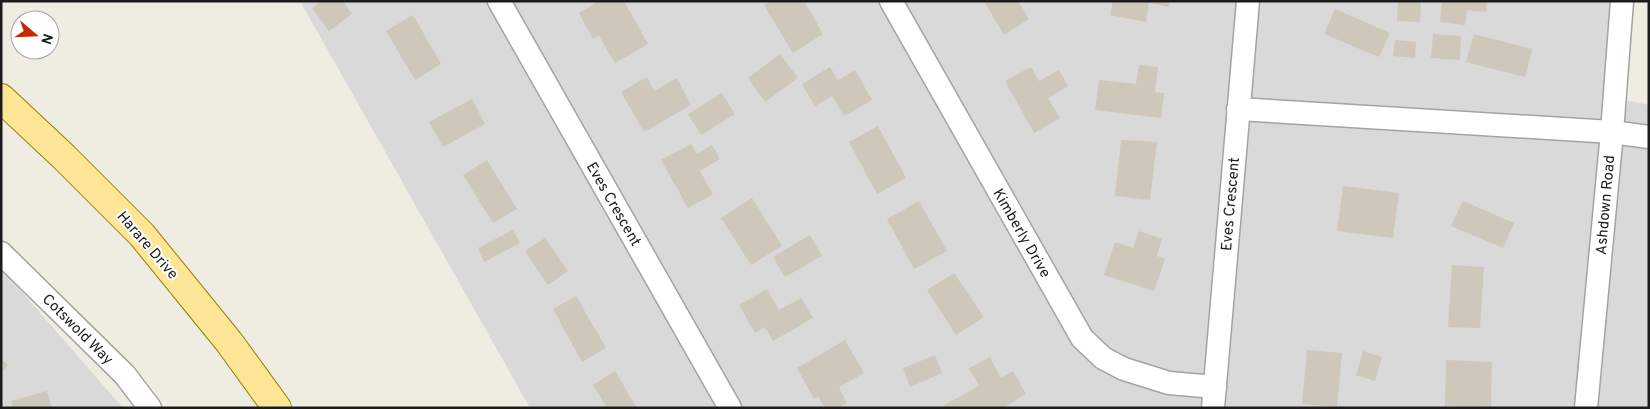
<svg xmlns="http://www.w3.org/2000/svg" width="1650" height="409" viewBox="0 0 1650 409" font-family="Overpass,sans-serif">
<rect width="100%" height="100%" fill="#efede1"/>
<!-- residential -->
<g fill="#dad9d9">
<polygon points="300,1 1635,1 1625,100 1649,105 1649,408 530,408"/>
<polygon points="1,268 123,408 1,408"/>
</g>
<!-- building -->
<g fill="#cec7ba">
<polygon points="321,1 343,1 352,14 329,31 312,8"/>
<polygon points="599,1 624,1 648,44 615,63 599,36 593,39 579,13"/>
<polygon points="770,1 804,1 823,34 793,53 764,5"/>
<polygon points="984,1 1018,1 1029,19 1004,35"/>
<polygon points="1113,1 1170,1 1169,7 1149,3 1146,22 1110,15"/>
<polygon points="1398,1 1421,1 1420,22 1397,21"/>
<polygon points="1442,1 1487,1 1486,12 1467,10 1465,25 1440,22"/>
<polygon points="1335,9 1390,33 1379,57 1324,34"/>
<polygon points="413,15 441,64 415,80 386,31"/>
<polygon points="1433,34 1461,36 1460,60 1431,58"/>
<polygon points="1474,34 1532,49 1525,77 1466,62"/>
<polygon points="1395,40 1416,42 1415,58 1393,56"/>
<polygon points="780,54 798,78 765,102 748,78"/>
<polygon points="1139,65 1158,67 1155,92 1164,93 1161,118 1095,110 1099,80 1136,84"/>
<polygon points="830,67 838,80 855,70 872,100 844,116 832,96 815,106 802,84"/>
<polygon points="1031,67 1039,81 1059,70 1068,86 1048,98 1060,118 1034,133 1005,81"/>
<polygon points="647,77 654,91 677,78 691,105 644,132 621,92"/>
<polygon points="722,93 735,114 701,135 688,114"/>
<polygon points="472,99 485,124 443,147 429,122"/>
<polygon points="878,126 906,178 877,194 849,142"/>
<polygon points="1121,140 1157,142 1150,200 1115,196"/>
<polygon points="691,144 697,154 712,145 720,159 700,171 713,194 688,208 661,160"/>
<polygon points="487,160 517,209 493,223 463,175"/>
<polygon points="1343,186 1399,193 1393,238 1337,231"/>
<polygon points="752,198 782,246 751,265 721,218"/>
<polygon points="919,201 947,251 914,269 887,219"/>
<polygon points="1463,201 1514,223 1503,248 1451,226"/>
<polygon points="513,230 520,243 484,262 478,248"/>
<polygon points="1139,231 1162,239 1157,256 1165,259 1154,291 1104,275 1115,242 1133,248"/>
<polygon points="810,235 822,256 785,277 773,257"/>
<polygon points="545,238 568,271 548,285 525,251"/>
<polygon points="1452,265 1484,267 1480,328 1448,327"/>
<polygon points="954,273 984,317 956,335 927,290"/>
<polygon points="767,289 779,310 801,298 813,318 773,341 765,327 755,333 739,305"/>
<polygon points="576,296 606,348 582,362 553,309"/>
<polygon points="845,340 864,373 839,387 847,403 838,408 825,408 818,396 814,399 797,368"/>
<polygon points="1307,350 1342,353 1337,407 1302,404"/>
<polygon points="1363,351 1382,357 1375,381 1356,375"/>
<polygon points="935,355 942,373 910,387 903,368"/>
<polygon points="990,357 1001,378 1013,371 1026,394 1003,408 945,408 944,405 979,386 969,368"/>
<polygon points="1,359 8,365 1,372"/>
<polygon points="1446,360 1492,362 1491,407 1445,406"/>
<polygon points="615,371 637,408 607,408 593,385"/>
<polygon points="47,391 52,408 13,408 11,401"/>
</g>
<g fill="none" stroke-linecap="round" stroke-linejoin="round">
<!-- minor casing -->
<g stroke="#a3a3a3" stroke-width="25">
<g id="minor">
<polyline points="499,1 730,408"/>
<polyline points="891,1 1082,338 1103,358 1124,369 1169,383 1215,387"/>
<polyline points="1238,109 1612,132 1649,137"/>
<polyline points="1,253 125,375 150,408"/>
<polyline points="1213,408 1248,1"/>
<polyline points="1586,408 1612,132 1622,1"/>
</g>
</g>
<!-- primary casing -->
<g stroke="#957f00" stroke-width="30">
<polyline id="primary" points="1,98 64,157 142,235 229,342 277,408"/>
</g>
<!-- minor -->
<use href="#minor" stroke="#fff" stroke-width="22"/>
<!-- primary -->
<use href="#primary" stroke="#ffe596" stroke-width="28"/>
</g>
<g text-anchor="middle" stroke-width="4" stroke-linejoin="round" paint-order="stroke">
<!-- street labels -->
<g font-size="15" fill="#1c1c1c" stroke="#fff">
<text transform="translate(614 204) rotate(60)" y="5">Eves Crescent</text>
<text transform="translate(1230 204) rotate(-85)" y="5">Eves Crescent</text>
<text transform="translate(1605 205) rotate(-85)" y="5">Ashdown Road</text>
<text transform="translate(1022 233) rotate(60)" y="5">Kimberly Drive</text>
<text transform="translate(148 245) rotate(49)" y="5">Harare Drive</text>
<text transform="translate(78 329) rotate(45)" y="5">Cotswold Way</text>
</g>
</g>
<!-- border -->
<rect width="1650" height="409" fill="none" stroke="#1c1c1c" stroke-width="5"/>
<!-- north arrow -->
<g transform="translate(35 35) rotate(109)"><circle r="24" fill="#ffffff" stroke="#a4a4a4"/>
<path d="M0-4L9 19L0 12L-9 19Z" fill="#c92600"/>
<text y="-8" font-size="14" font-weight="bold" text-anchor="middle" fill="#1c1c1c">N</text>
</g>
</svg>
